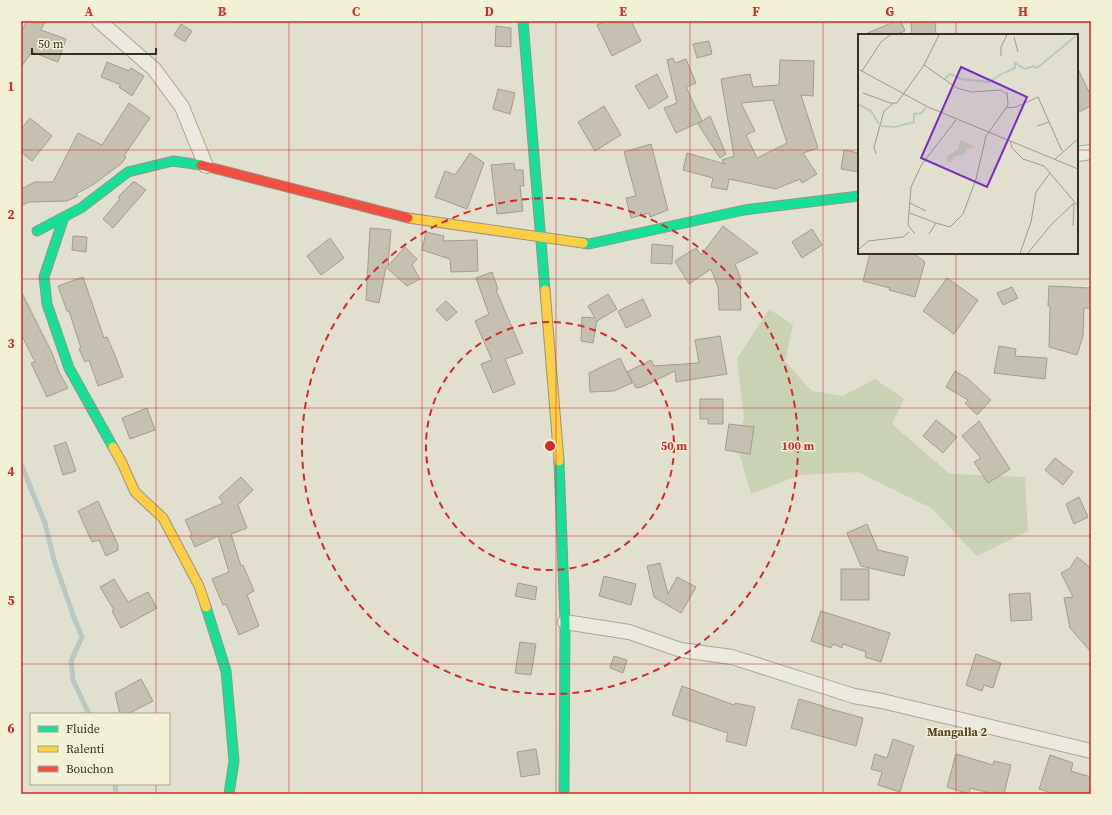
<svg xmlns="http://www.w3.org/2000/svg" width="1112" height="815" viewBox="0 0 1112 815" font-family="'Source Serif 4',serif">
<rect width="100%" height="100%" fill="#e1e0ce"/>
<!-- green -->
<polygon fill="#c9d2b2" points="769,309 793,325 785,362 812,391 843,396 875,379 904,399 892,424 950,474 1025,477 1028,531 977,556 931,508 858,472 800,475 751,494 739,452 744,416 737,359"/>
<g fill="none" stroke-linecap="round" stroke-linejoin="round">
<!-- stream -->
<g stroke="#b8c8c2" stroke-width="5">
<polyline points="21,464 45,523 54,560 73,615 82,637 71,661 73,680 89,714"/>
<polyline points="115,784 116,794"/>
</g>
</g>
<!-- building -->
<g fill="#c5c0af" stroke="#a19d8e" fill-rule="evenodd">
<polygon points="27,21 45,21 41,30 66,39 58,62 32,52 21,67 21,32"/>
<polygon points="606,21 631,21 641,41 612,56 597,25"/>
<polygon points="896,21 901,21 905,31 895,35 863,35"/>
<polygon points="935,21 936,35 912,35 911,22"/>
<polygon points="181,24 192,31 185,42 174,35"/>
<polygon points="496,26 511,28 511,47 495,46"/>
<polygon points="709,41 712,54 697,58 693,44"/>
<polygon points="673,58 675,63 686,59 696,83 686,87 702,121 676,133 664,108 677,103 667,60"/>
<path d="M780,60L814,61L813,96L801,95L818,148L803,153L817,174L802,183L800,179L776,189L729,179L727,190L711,187L713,178L683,170L687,153L725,164L722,160L734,156L721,79L750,74L753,87L779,85ZM773,100L787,143L757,158L746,135L755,131L741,103Z"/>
<polygon points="107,62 129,71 131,68 144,76 132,96 119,87 121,85 101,77"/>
<polygon points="1077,67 1091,96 1091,106 1077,113"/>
<polygon points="657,74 668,97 649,109 635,86"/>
<polygon points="498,89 515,93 510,114 493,109"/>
<polygon points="129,103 150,118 124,156 126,157 122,163 94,184 76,194 78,196 67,201 29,202 21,206 21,189 35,182 53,182 78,133 102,145"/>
<polygon points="604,106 621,135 595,151 578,122"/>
<polygon points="710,116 726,154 720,158 698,124"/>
<polygon points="30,118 52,136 32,161 21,152 21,129"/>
<polygon points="651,144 668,210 650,217 649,213 631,218 626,198 636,196 624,152"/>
<polygon points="844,150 859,153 859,172 841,169"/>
<polygon points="470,153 484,163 467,209 435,197 445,171 455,175"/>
<polygon points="514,163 515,170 523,170 524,186 520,186 523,211 497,214 491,165"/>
<polygon points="133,182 135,182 146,190 113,228 103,219 120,199 118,197"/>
<polygon points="723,226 758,253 735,264 740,277 741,310 719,310 718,287 711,269 689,284 675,261 696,248 701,255"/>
<polygon points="370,228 391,230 388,266 405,247 417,259 412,265 420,279 407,286 386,267 379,303 366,300"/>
<polygon points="812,229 822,245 802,258 792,242"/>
<polygon points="426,232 444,236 443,241 477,240 478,271 451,272 450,259 422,250"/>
<polygon points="73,236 87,237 86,252 72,250"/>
<polygon points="330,238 344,258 321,275 307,256"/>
<polygon points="652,244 673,246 672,264 651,263"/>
<polygon points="870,253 913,253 925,262 915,297 889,290 890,288 863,281"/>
<polygon points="492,272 498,289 496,290 523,353 505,359 515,384 493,393 481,364 492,360 475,321 489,314 476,278"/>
<polygon points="83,277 104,338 107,337 115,355 123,377 98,386 89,360 85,362 79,349 81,348 69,311 67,311 58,286"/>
<polygon points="947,278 978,300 954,334 923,311"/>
<polygon points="1049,286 1091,288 1091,308 1084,308 1083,336 1077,355 1049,347 1050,306 1048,306"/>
<polygon points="1012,287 1018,298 1003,305 997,293"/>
<polygon points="21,291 52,353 59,372 68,388 47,397 31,363 35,362 21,334"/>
<polygon points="608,294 617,309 597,321 597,320 593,343 581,341 582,317 595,318 588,306"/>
<polygon points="643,299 651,316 626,328 618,311"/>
<polygon points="446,301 457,312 447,321 436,310"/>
<polygon points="720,336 727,374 676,382 675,371 642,387 636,388 627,372 651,360 654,366 699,363 695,340"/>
<polygon points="999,346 1016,349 1015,356 1047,358 1045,379 994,373"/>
<polygon points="620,358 632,383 614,391 590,392 589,373"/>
<polygon points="955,371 967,378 991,400 977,415 965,403 968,400 946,387"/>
<polygon points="700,399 723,399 723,424 708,424 708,419 700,419"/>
<polygon points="147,408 155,430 130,439 122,418"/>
<polygon points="936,420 957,437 943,453 923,436"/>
<polygon points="979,421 1010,469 988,483 974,462 981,458 962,436"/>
<polygon points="729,424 754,427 750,454 725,450"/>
<polygon points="66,442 76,471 63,475 54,446"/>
<polygon points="1055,458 1073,472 1063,485 1045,470"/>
<polygon points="241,477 253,490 238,505 247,528 231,534 241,566 243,565 254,591 247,595 259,626 239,635 226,604 223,605 212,579 229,572 218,536 195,547 190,536 192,535 185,520 223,503 219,497"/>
<polygon points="1079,497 1088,517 1074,524 1066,504"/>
<polygon points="98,501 118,545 118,550 106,556 99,540 92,542 78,511"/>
<polygon points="867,524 878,550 908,557 904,576 861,566 847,533"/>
<polygon points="1077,557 1091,568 1091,652 1070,628 1064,598 1073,597 1061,573 1070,568"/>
<polygon points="660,563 668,594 677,577 696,587 681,613 654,597 647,566"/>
<rect x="841" y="569" width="28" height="31"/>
<polygon points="604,576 636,584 631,605 599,596"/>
<polygon points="114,579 128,602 148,592 157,608 121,628 112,611 114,610 100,587"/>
<polygon points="518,583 537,587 535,600 515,596"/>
<polygon points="1030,593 1032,620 1011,621 1009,594"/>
<polygon points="821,611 890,633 881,662 865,657 866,652 843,644 842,648 833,644 831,648 811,641"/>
<polygon points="520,642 536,644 531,675 515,673"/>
<polygon points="976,654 1001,663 993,688 984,685 982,691 966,685"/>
<polygon points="614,656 627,660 623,673 610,668"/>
<polygon points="141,679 153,701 128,714 120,714 115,693"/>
<polygon points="682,686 734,705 735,703 755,707 746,746 726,741 728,733 672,715"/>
<polygon points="799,699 823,706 823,707 863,718 856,746 791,728"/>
<polygon points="893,739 914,746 900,792 878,785 882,772 871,769 875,754 887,758"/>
<polygon points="536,749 540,774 521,777 517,752"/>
<polygon points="956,754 993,765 994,761 1011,765 1004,794 994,794 970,788 969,794 947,787"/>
<polygon points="1050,755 1073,763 1071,771 1091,777 1091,794 1055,794 1039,789"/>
</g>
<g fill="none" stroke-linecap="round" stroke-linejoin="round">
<!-- street casing -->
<g stroke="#a7a597" stroke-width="16">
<g id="street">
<polyline points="99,21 154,69 182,107 206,166"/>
<polyline points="1077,154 1091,152"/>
<polyline points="565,622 629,632 681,650 732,657 854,696 882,701 1091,751"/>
</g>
</g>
<!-- fast casing -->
<g stroke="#969487" stroke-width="11">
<g id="fast">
<polyline points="523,21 545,290"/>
<polyline points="64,217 44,277 47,304 69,368 113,447"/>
<polyline points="37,231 81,208 128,172 173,161 201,165"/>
<polyline points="583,243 589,244 744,210 859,196"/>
<polyline points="559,461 565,622 564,794"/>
<polyline points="206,607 226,671 234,761 229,794"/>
</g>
</g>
<!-- slow casing -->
<g stroke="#969487" stroke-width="11">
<g id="slow">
<polyline points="408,218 583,243"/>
<polyline points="545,290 559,461"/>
<polyline points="113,447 122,463 135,492 163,518 199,586 206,607"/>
</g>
</g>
<!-- jam casing -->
<g stroke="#969487" stroke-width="11">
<polyline id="jam" points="201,165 408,218"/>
</g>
<!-- street -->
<use href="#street" stroke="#eaeadf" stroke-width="14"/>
<!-- fast -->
<use href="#fast" stroke="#16e098" stroke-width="9"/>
<!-- slow -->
<use href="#slow" stroke="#ffcf43" stroke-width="9"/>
<!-- jam -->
<use href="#jam" stroke="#f24e42" stroke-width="9"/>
</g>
<!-- grid -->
<path fill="none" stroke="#d62828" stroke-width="1" stroke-opacity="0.55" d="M156,21V714M289,21V794M422,21V794M556,21V794M690,21V794M823,21V794M956,21V35M21,150H859M1077,150H1091M956,253V794M21,279H1091M21,408H1091M21,536H1091M21,664H1091M156,784V794"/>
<!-- distance rings -->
<g fill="none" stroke="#d62828" stroke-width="2" stroke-dasharray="7 5">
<circle cx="550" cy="446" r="124"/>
<circle cx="550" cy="446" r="248"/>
</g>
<g text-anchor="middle" stroke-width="3" stroke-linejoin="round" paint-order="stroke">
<!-- neighbourhood labels -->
<g font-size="12" font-weight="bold" fill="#5d3f24" stroke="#f2f1d5">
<text x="957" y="736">Mangalla 2</text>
</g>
</g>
<!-- overview -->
<g transform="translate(858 34)">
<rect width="220" height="220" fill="#e1e0ce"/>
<path d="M102,106L113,110L116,114L108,115L107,120L96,123L93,129L89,127V122L100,115Z" fill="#c9d2b2"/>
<path fill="none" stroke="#b8c8c2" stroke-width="2" d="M146,39L157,34V29L167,35L175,32L179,34L219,1M87,45L92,40L103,45L131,48L145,39M0,70L13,77L21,90M23,92L37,93L56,88V80L64,79L68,73"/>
<path fill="none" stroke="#9c9a88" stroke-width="1" d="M156,3L160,18M143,22V13L149,1M66,31L99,54L114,58L143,56L148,60M0,35L70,73L220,135M4,37L23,8L32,1M5,59L32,69H39L66,31L81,1M148,74L158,73L180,63L204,117M179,92L191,88M152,107L154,114L165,125L186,132L220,172M18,120L16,113L26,77L36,69M197,125L220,105M52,169L68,177M52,179L78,189M215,192L216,170M57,200L50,191L53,153L64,130L98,86M71,200L78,189L92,193L105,180L118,145L128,102L150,71L149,58M0,216L10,207L45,203L51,198M162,219L173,188L178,158L192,139M170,219L193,191L216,169"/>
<path fill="#7b2cbf" fill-opacity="0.15" stroke="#7b2cbf" stroke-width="2" d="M103,33L169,63L129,153L63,124Z"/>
<rect width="220" height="220" fill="none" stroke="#353020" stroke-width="2"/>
</g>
<circle cx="550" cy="446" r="6" fill="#d62828" stroke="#f2f1d5" stroke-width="2"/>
<g font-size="12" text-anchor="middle" font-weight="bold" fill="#d62828" stroke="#f2f1d5" stroke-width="3" stroke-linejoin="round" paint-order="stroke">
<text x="674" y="450">50 m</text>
<text x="798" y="450">100 m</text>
</g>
<!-- border -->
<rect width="1112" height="815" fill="none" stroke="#f2f1d5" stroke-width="44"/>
<!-- legend -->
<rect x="30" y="713" width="140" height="72" fill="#f2f1d5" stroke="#a6a48d"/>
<rect x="38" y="726" width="20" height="6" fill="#16e098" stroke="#a6a48d"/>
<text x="66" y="733" font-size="12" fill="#353020">Fluide</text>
<rect x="38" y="746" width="20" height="6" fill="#ffcf43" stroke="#a6a48d"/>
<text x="66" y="753" font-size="12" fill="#353020">Ralenti</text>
<rect x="38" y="766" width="20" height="6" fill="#f24e42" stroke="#a6a48d"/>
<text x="66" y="773" font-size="12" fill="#353020">Bouchon</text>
<!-- scale -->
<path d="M32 48v6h124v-6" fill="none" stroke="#353020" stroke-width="2"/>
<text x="38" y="48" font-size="12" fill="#353020" stroke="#f2f1d5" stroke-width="3" paint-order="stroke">50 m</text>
<rect x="22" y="22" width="1068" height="771" fill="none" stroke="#d62828" stroke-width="1.5"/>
<g font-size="13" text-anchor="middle" font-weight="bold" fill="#d62828">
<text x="89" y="16">A</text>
<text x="222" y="16">B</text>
<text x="356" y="16">C</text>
<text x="489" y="16">D</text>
<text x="623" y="16">E</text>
<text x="756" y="16">F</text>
<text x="890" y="16">G</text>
<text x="1023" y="16">H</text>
<text x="11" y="91">1</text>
<text x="11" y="219">2</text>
<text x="11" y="348">3</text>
<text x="11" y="476">4</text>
<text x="11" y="605">5</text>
<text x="11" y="733">6</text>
</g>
</svg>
